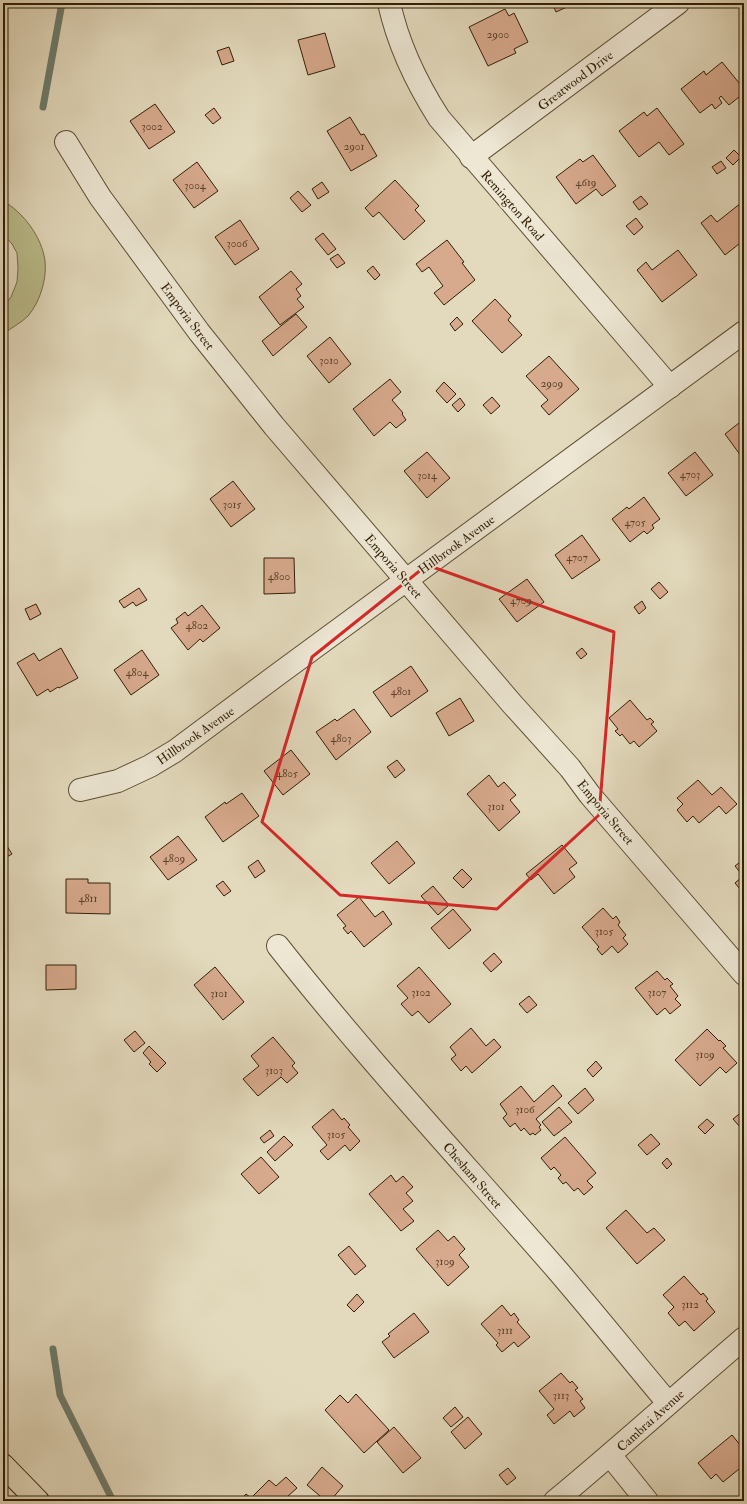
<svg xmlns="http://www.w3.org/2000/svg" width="747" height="1504" viewBox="0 0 747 1504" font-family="'IM FELL Double Pica',serif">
<rect width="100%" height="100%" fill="#e3dabd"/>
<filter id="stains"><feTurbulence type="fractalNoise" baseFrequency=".005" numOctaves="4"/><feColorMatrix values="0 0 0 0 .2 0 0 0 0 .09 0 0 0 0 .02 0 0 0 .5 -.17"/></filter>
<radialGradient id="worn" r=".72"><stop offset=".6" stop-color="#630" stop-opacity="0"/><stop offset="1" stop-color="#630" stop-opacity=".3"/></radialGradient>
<!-- green -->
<path fill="#bbbd8c" stroke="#766e49" d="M3,201C23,212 42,237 45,261C47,279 40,302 28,316C21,323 11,328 3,334V307L11,297L17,282L18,268L17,253L12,244L3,234Z"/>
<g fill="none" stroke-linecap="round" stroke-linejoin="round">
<!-- stream -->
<g stroke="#6d7c6d" stroke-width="7">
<polyline points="43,107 62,3"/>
<polyline points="53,1349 60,1395 113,1501"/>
</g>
</g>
<!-- building -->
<g fill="#d7a98d" stroke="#321e06">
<polygon points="552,3 568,3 569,6 556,12"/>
<polygon points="505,9 509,16 514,13 528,42 514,49 516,53 488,66 469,27"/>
<polygon points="325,33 335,67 308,75 298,40"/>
<polygon points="229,47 234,61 222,65 217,51"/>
<polygon points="722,62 744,89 744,93 729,105 721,96 719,98 722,103 715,109 712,104 700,113 681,89 704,71 706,75"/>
<polygon points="155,104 175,132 149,149 130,121"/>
<polygon points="214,108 221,118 213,124 205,115"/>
<polygon points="657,108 684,144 669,155 659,142 639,157 619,131 644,112 647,116"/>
<polygon points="350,117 361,135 364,134 377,156 351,171 327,131"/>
<polygon points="734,150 741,157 733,165 726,158"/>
<polygon points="593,155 616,186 602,196 596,189 576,204 556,177 580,159 583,162"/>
<polygon points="721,161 726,168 717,174 712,167"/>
<polygon points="197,162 218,191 194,208 173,180"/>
<polygon points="395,180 419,206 415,210 425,221 404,240 379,212 373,217 365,208"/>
<polygon points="322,182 329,192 318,199 312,189"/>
<polygon points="298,191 311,205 302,212 290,198"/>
<polygon points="641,196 648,204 639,210 633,202"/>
<polygon points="741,203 744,207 744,240 725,255 701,223 711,215 717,222"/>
<polygon points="636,218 643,227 634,235 626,226"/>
<polygon points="240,220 259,249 235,265 215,237"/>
<polygon points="323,233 336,249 328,255 315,239"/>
<polygon points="447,240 464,262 462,263 475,280 444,305 434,293 443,286 429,267 422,272 416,264"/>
<polygon points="678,250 697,275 662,302 637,270 646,262 652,270"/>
<polygon points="338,254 345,263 337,268 330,259"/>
<polygon points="373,266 380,275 375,280 367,271"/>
<polygon points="291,271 302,284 296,289 301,296 297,299 304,307 280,325 259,297"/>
<polygon points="495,299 511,316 508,320 522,335 502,353 472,321"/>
<polygon points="296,314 307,327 273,356 262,341"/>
<polygon points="457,317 463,324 455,331 450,324"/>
<polygon points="330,337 351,364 329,383 307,356"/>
<polygon points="549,356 579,389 549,415 541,406 548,400 526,376"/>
<polygon points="390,379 401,392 392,400 403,413 402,414 406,420 396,428 390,422 374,436 353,409"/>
<polygon points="444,382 456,394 447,403 436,391"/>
<polygon points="492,397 500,406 491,414 483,405"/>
<polygon points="460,398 465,405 458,412 452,405"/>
<polygon points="744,419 744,454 741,456 725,434"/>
<polygon points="427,452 450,478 427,498 404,471"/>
<polygon points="695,452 713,475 686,496 668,473"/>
<polygon points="233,481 255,509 231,527 210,499"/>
<polygon points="644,497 660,519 652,525 654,528 647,534 644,531 630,542 612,519 627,507 629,509"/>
<polygon points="582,535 600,560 572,579 555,555"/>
<polygon points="264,558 294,558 295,593 264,594"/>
<polygon points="527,579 544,602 517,622 499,599"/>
<polygon points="659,582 668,592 660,599 651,589"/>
<polygon points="139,588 147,600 136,606 133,602 124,608 119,601"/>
<polygon points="642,601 646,608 639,614 634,607"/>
<polygon points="36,604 41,614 30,620 25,609"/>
<polygon points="202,605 220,628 203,642 200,639 188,650 171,628 178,623 176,619 185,612 188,616"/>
<polygon points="61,648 78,678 59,688 58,687 50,692 48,689 37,696 17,663 34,653 39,661"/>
<polygon points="582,648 587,654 581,659 576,653"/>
<polygon points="142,650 159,675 131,695 114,670"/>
<polygon points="411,666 428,691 391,717 373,692"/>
<polygon points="460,698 474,721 449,736 436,713"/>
<polygon points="630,700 647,720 650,718 654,722 651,724 657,731 639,747 634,741 630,744 622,734 620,736 615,731 618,729 609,718"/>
<polygon points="354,709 371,732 336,760 316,732 335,719 337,721"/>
<polygon points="291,750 310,774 283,795 264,771"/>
<polygon points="397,760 405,770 395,778 387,767"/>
<polygon points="489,775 498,787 504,782 516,795 510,800 520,812 499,831 467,794"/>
<polygon points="698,780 712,795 721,787 737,804 726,814 719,806 699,823 693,816 687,822 677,810 683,804 677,798"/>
<polygon points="242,793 259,816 223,842 205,817 225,802 226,804"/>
<polygon points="178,836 197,860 168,880 150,857"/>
<polygon points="3,840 12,854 3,859"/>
<polygon points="397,841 415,863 389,884 371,863"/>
<polygon points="562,845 577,863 569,869 575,877 554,894 538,874 531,880 526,874"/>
<polygon points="744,859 744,894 735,883 743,876 735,866"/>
<polygon points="258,860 265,871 255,878 248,867"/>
<polygon points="462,869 472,879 463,888 453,878"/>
<polygon points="66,879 88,879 88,883 110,883 110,914 66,913"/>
<polygon points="223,881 231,891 224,896 216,886"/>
<polygon points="433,886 449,905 438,915 421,896"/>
<polygon points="359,897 375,917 383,911 392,924 364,947 351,931 348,934 343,928 346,926 337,915"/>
<polygon points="603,908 613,919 616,916 620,922 618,925 626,935 623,938 628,944 618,953 612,946 602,955 597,949 599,947 582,927"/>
<polygon points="453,909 471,930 449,949 431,928"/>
<polygon points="494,953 502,962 491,972 483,963"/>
<polygon points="46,965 76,965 76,989 46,990"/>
<polygon points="215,967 244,1002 223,1020 194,985"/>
<polygon points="419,967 451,1004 429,1023 418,1011 412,1016 401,1004 408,998 397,986"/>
<polygon points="657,971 665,980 667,978 673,984 670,986 678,996 675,999 681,1005 670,1014 665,1008 657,1015 635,988"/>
<polygon points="529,996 537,1005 527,1013 519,1004"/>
<polygon points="471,1028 486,1046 494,1039 501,1047 472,1073 466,1066 461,1071 451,1059 456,1055 450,1047"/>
<polygon points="707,1029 719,1041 720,1040 726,1046 723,1048 737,1063 726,1073 720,1067 700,1086 675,1060"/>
<polygon points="135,1031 145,1043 134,1052 124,1040"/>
<polygon points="273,1037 295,1063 292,1066 298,1073 287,1083 281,1077 258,1096 243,1079 259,1066 251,1056"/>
<polygon points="149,1046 166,1063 157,1072 149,1064 151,1062 143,1053"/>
<polygon points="596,1061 602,1068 593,1077 587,1070"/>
<polygon points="553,1085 562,1096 536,1119 541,1125 539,1127 541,1130 535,1135 533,1133 530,1135 524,1128 521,1131 515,1123 510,1127 503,1118 507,1114 500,1104 521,1086 534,1102"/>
<polygon points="585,1088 594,1100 578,1114 568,1103"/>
<polygon points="559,1107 572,1122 554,1136 542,1122"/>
<polygon points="333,1109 342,1120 344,1118 350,1125 348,1127 360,1141 350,1151 345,1145 328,1160 320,1151 327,1145 312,1127"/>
<polygon points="743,1111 744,1123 740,1127 733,1119"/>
<polygon points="707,1119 714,1125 705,1134 698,1127"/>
<polygon points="270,1130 274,1136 264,1143 260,1138"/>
<polygon points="651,1134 660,1144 647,1155 638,1145"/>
<polygon points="284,1136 293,1145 275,1161 267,1152"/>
<polygon points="565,1137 596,1173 587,1181 593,1187 584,1195 578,1188 574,1191 566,1182 563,1184 558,1178 561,1175 554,1167 551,1170 541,1158"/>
<polygon points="261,1157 279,1177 259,1194 241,1174"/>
<polygon points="667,1158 672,1164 667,1169 662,1163"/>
<polygon points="391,1175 396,1182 403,1176 413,1187 406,1193 413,1201 403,1209 414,1221 401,1231 369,1194"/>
<polygon points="626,1210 647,1233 654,1228 665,1240 637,1264 606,1228"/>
<polygon points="438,1230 448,1241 454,1236 465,1249 459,1255 469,1267 448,1286 416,1249"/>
<polygon points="349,1246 366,1266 355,1275 338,1255"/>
<polygon points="684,1276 701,1295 703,1293 708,1299 706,1301 715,1312 694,1331 685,1321 679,1326 668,1313 674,1307 663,1295"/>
<polygon points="357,1294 364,1302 354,1312 347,1305"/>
<polygon points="502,1305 511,1316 514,1313 519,1320 517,1322 530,1337 518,1347 514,1342 502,1352 496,1345 498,1343 481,1324"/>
<polygon points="414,1313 429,1332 394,1358 382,1342 390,1336 388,1334"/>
<polygon points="561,1373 570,1383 572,1381 578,1388 575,1390 583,1399 580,1401 585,1408 574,1417 570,1411 554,1424 547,1415 554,1409 539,1391"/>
<polygon points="356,1394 389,1430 364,1453 325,1410 340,1395 348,1403"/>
<polygon points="455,1407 463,1417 451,1427 443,1418"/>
<polygon points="468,1417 482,1434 465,1449 451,1432"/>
<polygon points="394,1427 421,1458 403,1473 377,1442"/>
<polygon points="732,1435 741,1446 744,1444 744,1465 723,1482 716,1474 711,1479 698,1463"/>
<polygon points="322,1467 343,1486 330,1501 326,1501 307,1485"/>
<polygon points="508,1468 516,1478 507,1485 499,1475"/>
<polygon points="286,1477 297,1488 288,1496 291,1499 288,1501 239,1501 246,1494 251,1498 269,1480 276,1486"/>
</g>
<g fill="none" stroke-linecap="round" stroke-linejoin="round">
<!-- street casing -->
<g stroke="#5e4d34" stroke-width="24">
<g id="street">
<path d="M389,3C398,44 416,82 439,118L670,387"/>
<polyline points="66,142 100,197 199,332 274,426 513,705 570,768 590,795 744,974"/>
<polyline points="471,157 678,3"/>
<polyline points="80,790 118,781 150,766 175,751 277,675 744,332"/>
<path d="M278,946C366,1058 464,1163 558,1271C595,1314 631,1359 668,1403"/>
<polyline points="610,1455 647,1501"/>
<path d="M555,1501C619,1448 681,1392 744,1338"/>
</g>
</g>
<!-- primary casing -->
<g stroke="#321e06" stroke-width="24">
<polyline id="primary" points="3,1465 38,1501"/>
</g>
<!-- street -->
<use href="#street" stroke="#ede7d4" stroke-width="22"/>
<!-- primary -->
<use href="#primary" stroke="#e3dabd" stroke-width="22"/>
</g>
<!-- marked area -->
<path fill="none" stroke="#d62828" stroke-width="3" stroke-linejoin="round" d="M427,565L614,632L599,815L497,909L340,895L262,822L312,657Z"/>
<g text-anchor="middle" stroke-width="4" stroke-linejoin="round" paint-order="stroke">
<!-- number labels -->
<g font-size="11" fill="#5b4128">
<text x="498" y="38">2900</text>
<text x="152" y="130">3002</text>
<text x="354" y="150">2901</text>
<text x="586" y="186">4619</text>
<text x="195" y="189">3004</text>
<text x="237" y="247">3006</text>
<text x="329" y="364">3010</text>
<text x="552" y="387">2909</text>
<text x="690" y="478">4703</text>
<text x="427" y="479">3014</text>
<text x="232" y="508">3015</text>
<text x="635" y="526">4705</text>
<text x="577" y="561">4707</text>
<text x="279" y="580">4800</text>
<text x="521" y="604">4709</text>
<text x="197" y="629">4802</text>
<text x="137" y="676">4804</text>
<text x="401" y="695">4801</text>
<text x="341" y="742">4803</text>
<text x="287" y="777">4805</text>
<text x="496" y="810">3101</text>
<text x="174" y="862">4809</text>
<text x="88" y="902">4811</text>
<text x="604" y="935">3105</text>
<text x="421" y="996">3102</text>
<text x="657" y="996">3107</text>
<text x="219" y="997">3101</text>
<text x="705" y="1058">3109</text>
<text x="274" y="1074">3103</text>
<text x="525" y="1113">3106</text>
<text x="336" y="1138">3105</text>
<text x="445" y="1265">3109</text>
<text x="690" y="1308">3112</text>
<text x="505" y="1334">3111</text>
<text x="561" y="1399">3113</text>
</g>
<!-- street labels -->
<g font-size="13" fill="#321e06" stroke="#ede7d4">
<text transform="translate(575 80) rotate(-37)" y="5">Greatwood Drive</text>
<text transform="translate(513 205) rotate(49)" y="5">Remington Road</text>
<text transform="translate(188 316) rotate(53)" y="5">Emporia Street</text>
<text transform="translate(456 544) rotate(-36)" y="5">Hillbrook Avenue</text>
<text transform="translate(394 566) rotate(49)" y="5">Emporia Street</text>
<text transform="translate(195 735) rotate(-35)" y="5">Hillbrook Avenue</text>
<text transform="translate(606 812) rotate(50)" y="5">Emporia Street</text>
<text transform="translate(473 1175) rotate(49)" y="5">Chesham Street</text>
<text transform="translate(650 1420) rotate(-42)" y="5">Cambrai Avenue</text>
</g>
</g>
<!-- margin -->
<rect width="747" height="1504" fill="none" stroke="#e3dabd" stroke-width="16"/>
<rect x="4" y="4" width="739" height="1496" fill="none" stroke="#321e06" stroke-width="2"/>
<rect x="8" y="8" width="731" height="1488" fill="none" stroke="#321e06"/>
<rect width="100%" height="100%" filter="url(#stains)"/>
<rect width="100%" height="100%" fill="url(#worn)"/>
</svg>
